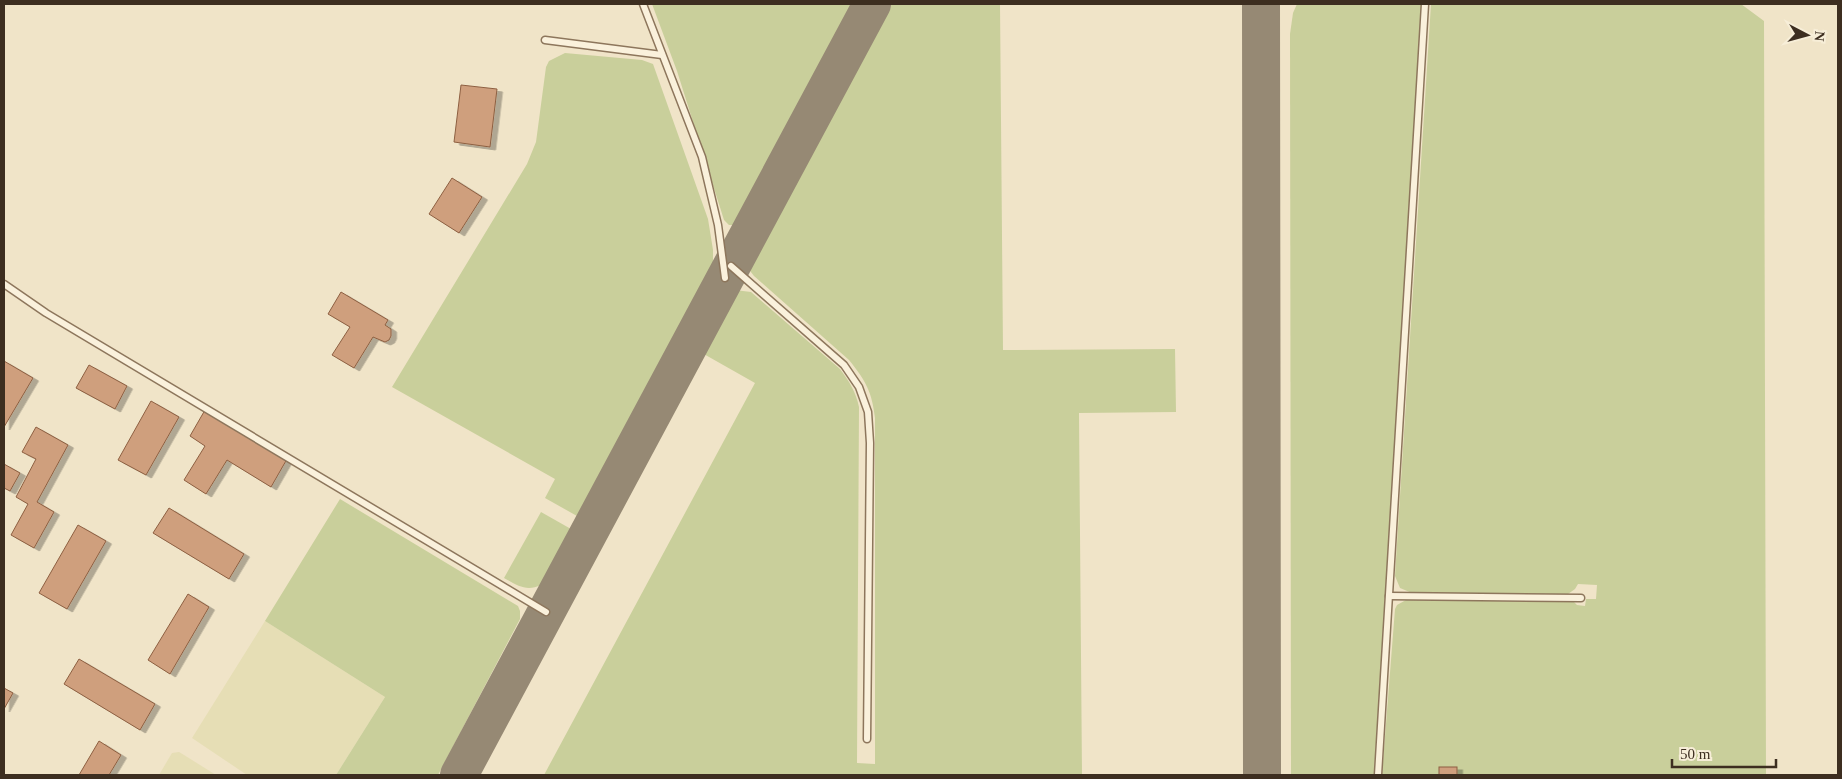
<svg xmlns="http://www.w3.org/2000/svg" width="1842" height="779" viewBox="0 0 1842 779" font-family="Georgia,serif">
<defs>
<filter id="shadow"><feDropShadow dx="5.5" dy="3" stdDeviation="0" flood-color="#0004"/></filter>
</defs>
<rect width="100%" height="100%" fill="#f0e4c8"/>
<!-- farmland -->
<g fill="#e6deb5">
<polygon points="265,621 385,697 336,775 247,775 192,738"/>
<polygon points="179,752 184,755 216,775 159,775 172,753"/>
</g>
<!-- green -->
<g fill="#c9cf9b">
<polygon points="652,4 864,4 792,139 784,136 736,225 729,225 724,220 677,71"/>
<path d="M879,4H1000L1003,350L1175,349L1176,412L1079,413L1082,775H544L755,383L702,353L735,290L751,292L840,369C849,381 856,392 859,407L857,763L875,764V418C872,392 866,381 849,360L754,276L747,267L811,149L803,145Z"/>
<polygon points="1297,4 1422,4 1374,775 1291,775 1290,34 1293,13"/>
<polygon points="1431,4 1741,4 1764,21 1766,775 1382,775 1395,609 1397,605 1406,600 1574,602 1577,605 1585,606 1586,599 1596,599 1597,585 1578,584 1575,589 1568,594 1412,593 1400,588 1395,576"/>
<polygon points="565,53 642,60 653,64 708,219 713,250 713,266 577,516 545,498 555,479 392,387 527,164 536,142 546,67 549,61"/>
<polygon points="340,499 518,606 520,611 520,619 438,775 336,775 385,697 265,621"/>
<path d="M541,512L571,529L541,585C526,592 517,585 504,578Z"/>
</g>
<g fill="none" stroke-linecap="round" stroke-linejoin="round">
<!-- taxiway -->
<g stroke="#968974" stroke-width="38">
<polyline points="1261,4 1262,775"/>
<polyline points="459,775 872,4"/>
</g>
</g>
<!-- building -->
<g fill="#cf9f7d" stroke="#8d5f41" filter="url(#shadow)">
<polygon points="461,85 497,89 490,147 454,142"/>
<polygon points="452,178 482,197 459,233 429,214"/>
<polygon points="341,292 388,320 385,325 391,329 391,336 389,340 385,342 373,337 354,368 332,355 350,327 328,314"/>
<polygon points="4,361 33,378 4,427"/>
<polygon points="89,365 127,386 115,409 76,388"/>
<polygon points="151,401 179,417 146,475 118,460"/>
<polygon points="205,410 287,459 271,487 227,460 206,494 184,480 205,446 190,436"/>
<polygon points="36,427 68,445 37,502 54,512 34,548 11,535 28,504 16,497 36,459 22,452"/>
<polygon points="4,464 20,473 10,491 4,488"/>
<polygon points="169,508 244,554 229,579 153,533"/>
<polygon points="78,525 106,541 67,609 39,593"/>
<polygon points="188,594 209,607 170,674 148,660"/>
<polygon points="79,659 155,704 140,730 64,684"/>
<polygon points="4,688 13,693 4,709"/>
<polygon points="99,741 121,755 109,775 79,775"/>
<rect x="1439" y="767" width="18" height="8"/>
</g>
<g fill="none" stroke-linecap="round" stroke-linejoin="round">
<!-- lane casing -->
<g stroke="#8d765c" stroke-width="9">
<g id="lane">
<polyline points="643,4 702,157 718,225 725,278"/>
<polyline points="545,40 662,55"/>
<polyline points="731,266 844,365 859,387 868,412 870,443 867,739"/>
<polyline points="4,284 46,313 546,612"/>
<polyline points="1389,596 1581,598"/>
<polyline points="1378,775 1425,4"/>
</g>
</g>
<!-- lane -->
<use href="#lane" stroke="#faf1dc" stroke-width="6"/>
</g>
<!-- border -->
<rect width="1842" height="779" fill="none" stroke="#3d2e20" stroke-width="10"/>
<!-- north arrow -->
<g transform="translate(1807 35) rotate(96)" stroke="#f7eed8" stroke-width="4" paint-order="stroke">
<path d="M0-4L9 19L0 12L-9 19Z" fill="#3d2e20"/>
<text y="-8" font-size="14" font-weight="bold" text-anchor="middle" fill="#3d2e20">N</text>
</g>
<!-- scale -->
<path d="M1672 759v8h104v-8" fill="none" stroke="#3d2e20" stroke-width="2.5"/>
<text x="1680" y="759" font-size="15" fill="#3d2e20" stroke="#f7eed8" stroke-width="4" paint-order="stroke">50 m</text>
</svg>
